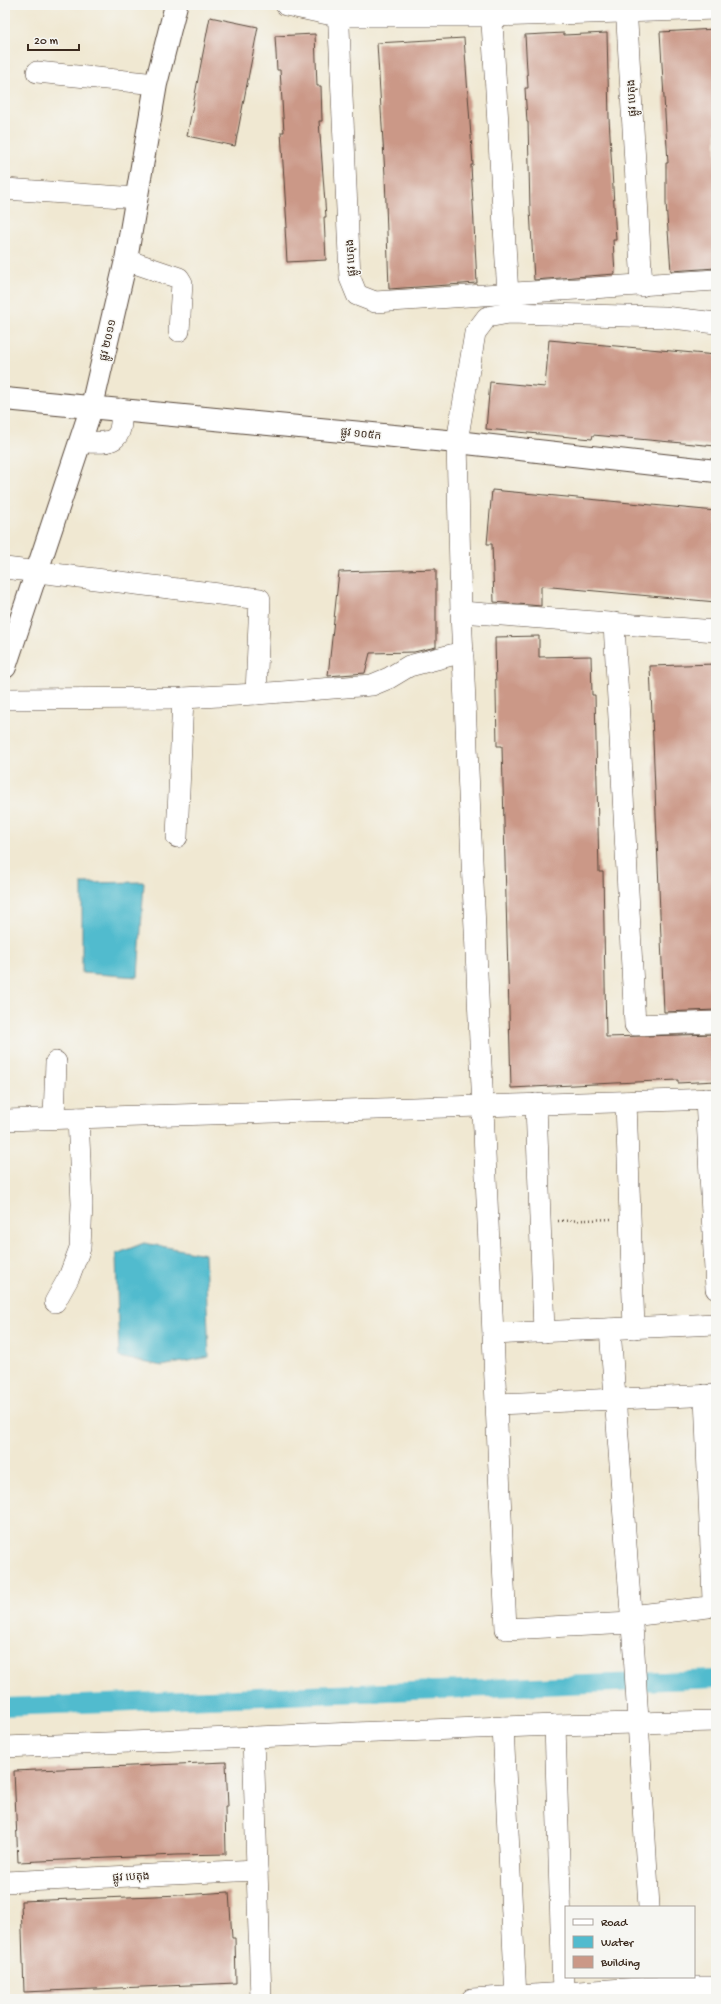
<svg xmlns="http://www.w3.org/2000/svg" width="721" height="2004" viewBox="0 0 721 2004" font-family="'Gochi Hand','Noto Sans Khmer',sans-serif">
<rect width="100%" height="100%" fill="#f6f6f2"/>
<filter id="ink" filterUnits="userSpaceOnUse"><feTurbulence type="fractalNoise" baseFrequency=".025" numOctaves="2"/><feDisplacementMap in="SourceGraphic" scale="8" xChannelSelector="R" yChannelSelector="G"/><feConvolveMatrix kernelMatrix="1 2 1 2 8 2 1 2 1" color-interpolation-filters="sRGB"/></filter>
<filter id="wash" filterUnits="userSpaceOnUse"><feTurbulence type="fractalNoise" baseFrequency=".012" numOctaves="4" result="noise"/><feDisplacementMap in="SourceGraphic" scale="16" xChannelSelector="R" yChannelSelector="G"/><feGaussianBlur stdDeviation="0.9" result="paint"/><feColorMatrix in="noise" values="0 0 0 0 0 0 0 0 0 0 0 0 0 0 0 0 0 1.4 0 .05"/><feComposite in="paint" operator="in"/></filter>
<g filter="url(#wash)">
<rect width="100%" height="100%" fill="#f0e8d2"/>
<!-- water -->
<g fill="#51bbce" stroke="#467276">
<polygon points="144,882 138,977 82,973 82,883"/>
<polygon points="144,1243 205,1254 209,1357 162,1366 119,1357 116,1254"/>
</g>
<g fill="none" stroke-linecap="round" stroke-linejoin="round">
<!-- canal -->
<polyline stroke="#51bbce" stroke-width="18" points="5,1707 716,1679"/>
</g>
<g id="blocks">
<!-- building -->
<g fill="#cb9887">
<polygon points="210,17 258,27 235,146 187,136"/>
<polygon points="716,29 716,268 671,271 666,203 666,163 668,163 660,32"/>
<polygon points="564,33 564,35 607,33 609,118 616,240 613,240 615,274 534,280 530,210 528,122 527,122 525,88 528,88 525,35"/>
<polygon points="315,34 317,86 321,86 322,121 319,121 326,217 324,217 326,260 287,262 285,227 287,227 281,132 284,132 280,70 277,70 275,36"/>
<polygon points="464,38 473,165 471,165 477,283 389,289 385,175 377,43"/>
<polygon points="549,340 716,355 716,446 593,435 592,439 486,429 490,382 545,387"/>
<polygon points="492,490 716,511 716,602 541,586 541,606 494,602 492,544 487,544"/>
<polygon points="436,569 436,647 414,652 370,653 365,673 328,676 339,572"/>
<polygon points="539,636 539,657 591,656 592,695 595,695 599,872 603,872 606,1037 716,1034 716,1081 678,1083 678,1080 511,1088 502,746 497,746 495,637"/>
<polygon points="716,664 716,1010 664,1012 650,666"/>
<polygon points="226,1762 228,1807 225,1807 226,1854 177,1855 18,1862 14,1771"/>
<polygon points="229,1892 232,1938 235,1938 236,1983 24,1992 21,1901 181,1895"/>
</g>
</g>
</g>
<g filter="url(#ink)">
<use href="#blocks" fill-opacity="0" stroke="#564639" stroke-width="1"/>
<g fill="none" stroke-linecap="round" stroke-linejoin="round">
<!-- minor casing -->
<g stroke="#564639" stroke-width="22">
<g id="minor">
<polyline points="286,5 337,16 492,16 716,9"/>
<polyline points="338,5 350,278 357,295 375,302 716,280"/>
<polyline points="491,5 508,295"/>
<polyline points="626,5 642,286"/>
<polyline points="37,72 156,84"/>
<polyline points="5,189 137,198"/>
<polyline points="126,260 179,278 182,283 179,331"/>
<polyline points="716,323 664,317 509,313 487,317 475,333 457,442 461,612 716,631"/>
<path d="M81,442C111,443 123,445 121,409"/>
<polyline points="5,568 260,599 256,694"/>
<polyline points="461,612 506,1629 632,1623"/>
<polyline points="614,623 635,1025 716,1022"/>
<polyline points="5,699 183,698 256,694 372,685 389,678 409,666 463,652"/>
<polyline points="177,837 183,698"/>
<polyline points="706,1099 716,1289"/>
<polyline points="626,1102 634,1328"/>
<polyline points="536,1104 544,1332"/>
<polyline points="54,1118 56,1062"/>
<polyline points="5,1120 716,1099"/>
<polyline points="55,1302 69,1277 80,1248 82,1204 78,1118"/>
<polyline points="610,1329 634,1653 649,1907"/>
<polyline points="493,1334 716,1324"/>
<polyline points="496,1404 716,1395"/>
<polyline points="631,1616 708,1607 713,1600 705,1395"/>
<polyline points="555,1725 563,1994"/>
<polyline points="503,1727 516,1998"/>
<polyline points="253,1737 261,1999"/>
<polyline points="5,1747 555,1725 716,1721"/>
<polyline points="5,1882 257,1870"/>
<polyline points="472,1999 654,1987 716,1987"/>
</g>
</g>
<!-- major casing -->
<g stroke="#564639" stroke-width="24">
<g id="major">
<polyline points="5,399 457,442 716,471"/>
<polyline points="5,667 92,406 126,260 156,84 176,5"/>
</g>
</g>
<!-- path -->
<polyline stroke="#564639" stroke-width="2.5" stroke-dasharray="1 3" stroke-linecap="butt" points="558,1221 613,1219"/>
<!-- minor -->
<use href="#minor" stroke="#fff" stroke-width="21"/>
<!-- major -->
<use href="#major" stroke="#fff" stroke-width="22"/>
</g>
</g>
<g text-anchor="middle" stroke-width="3" stroke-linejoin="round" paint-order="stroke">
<!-- street labels -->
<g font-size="11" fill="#3b2a1e" stroke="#f6f6f2">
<text transform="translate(631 98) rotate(-93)" y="4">ផ្លូវ បេតុង</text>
<text transform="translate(350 258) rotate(-94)" y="4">ផ្លូវ បេតុង</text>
<text transform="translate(107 340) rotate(-77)" y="4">ផ្លូវ ២០១១</text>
<text transform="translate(361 433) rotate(6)" y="4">ផ្លូវ ១០៥ក</text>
<text transform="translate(131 1876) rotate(-3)" y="4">ផ្លូវ បេតុង</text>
</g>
</g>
<!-- margin -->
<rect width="721" height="2004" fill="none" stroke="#f6f6f2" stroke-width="20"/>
<!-- legend -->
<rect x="565" y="1906" width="130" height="72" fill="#f6f6f2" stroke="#aba49d"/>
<rect x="573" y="1919" width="20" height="6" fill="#ffffff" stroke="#aba49d"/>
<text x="601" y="1926" font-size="12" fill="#3b2a1e">Road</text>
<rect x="573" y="1936" width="20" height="12" fill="#51bbce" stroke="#aba49d"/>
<text x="601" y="1946" font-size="12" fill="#3b2a1e">Water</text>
<rect x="573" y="1956" width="20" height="12" fill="#cb9887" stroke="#aba49d"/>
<text x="601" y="1966" font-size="12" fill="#3b2a1e">Building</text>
<!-- scale -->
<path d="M28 44v6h51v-6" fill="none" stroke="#3b2a1e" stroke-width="2"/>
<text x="34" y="44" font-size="12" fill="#3b2a1e" stroke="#f6f6f2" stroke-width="3" paint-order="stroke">20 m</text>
</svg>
